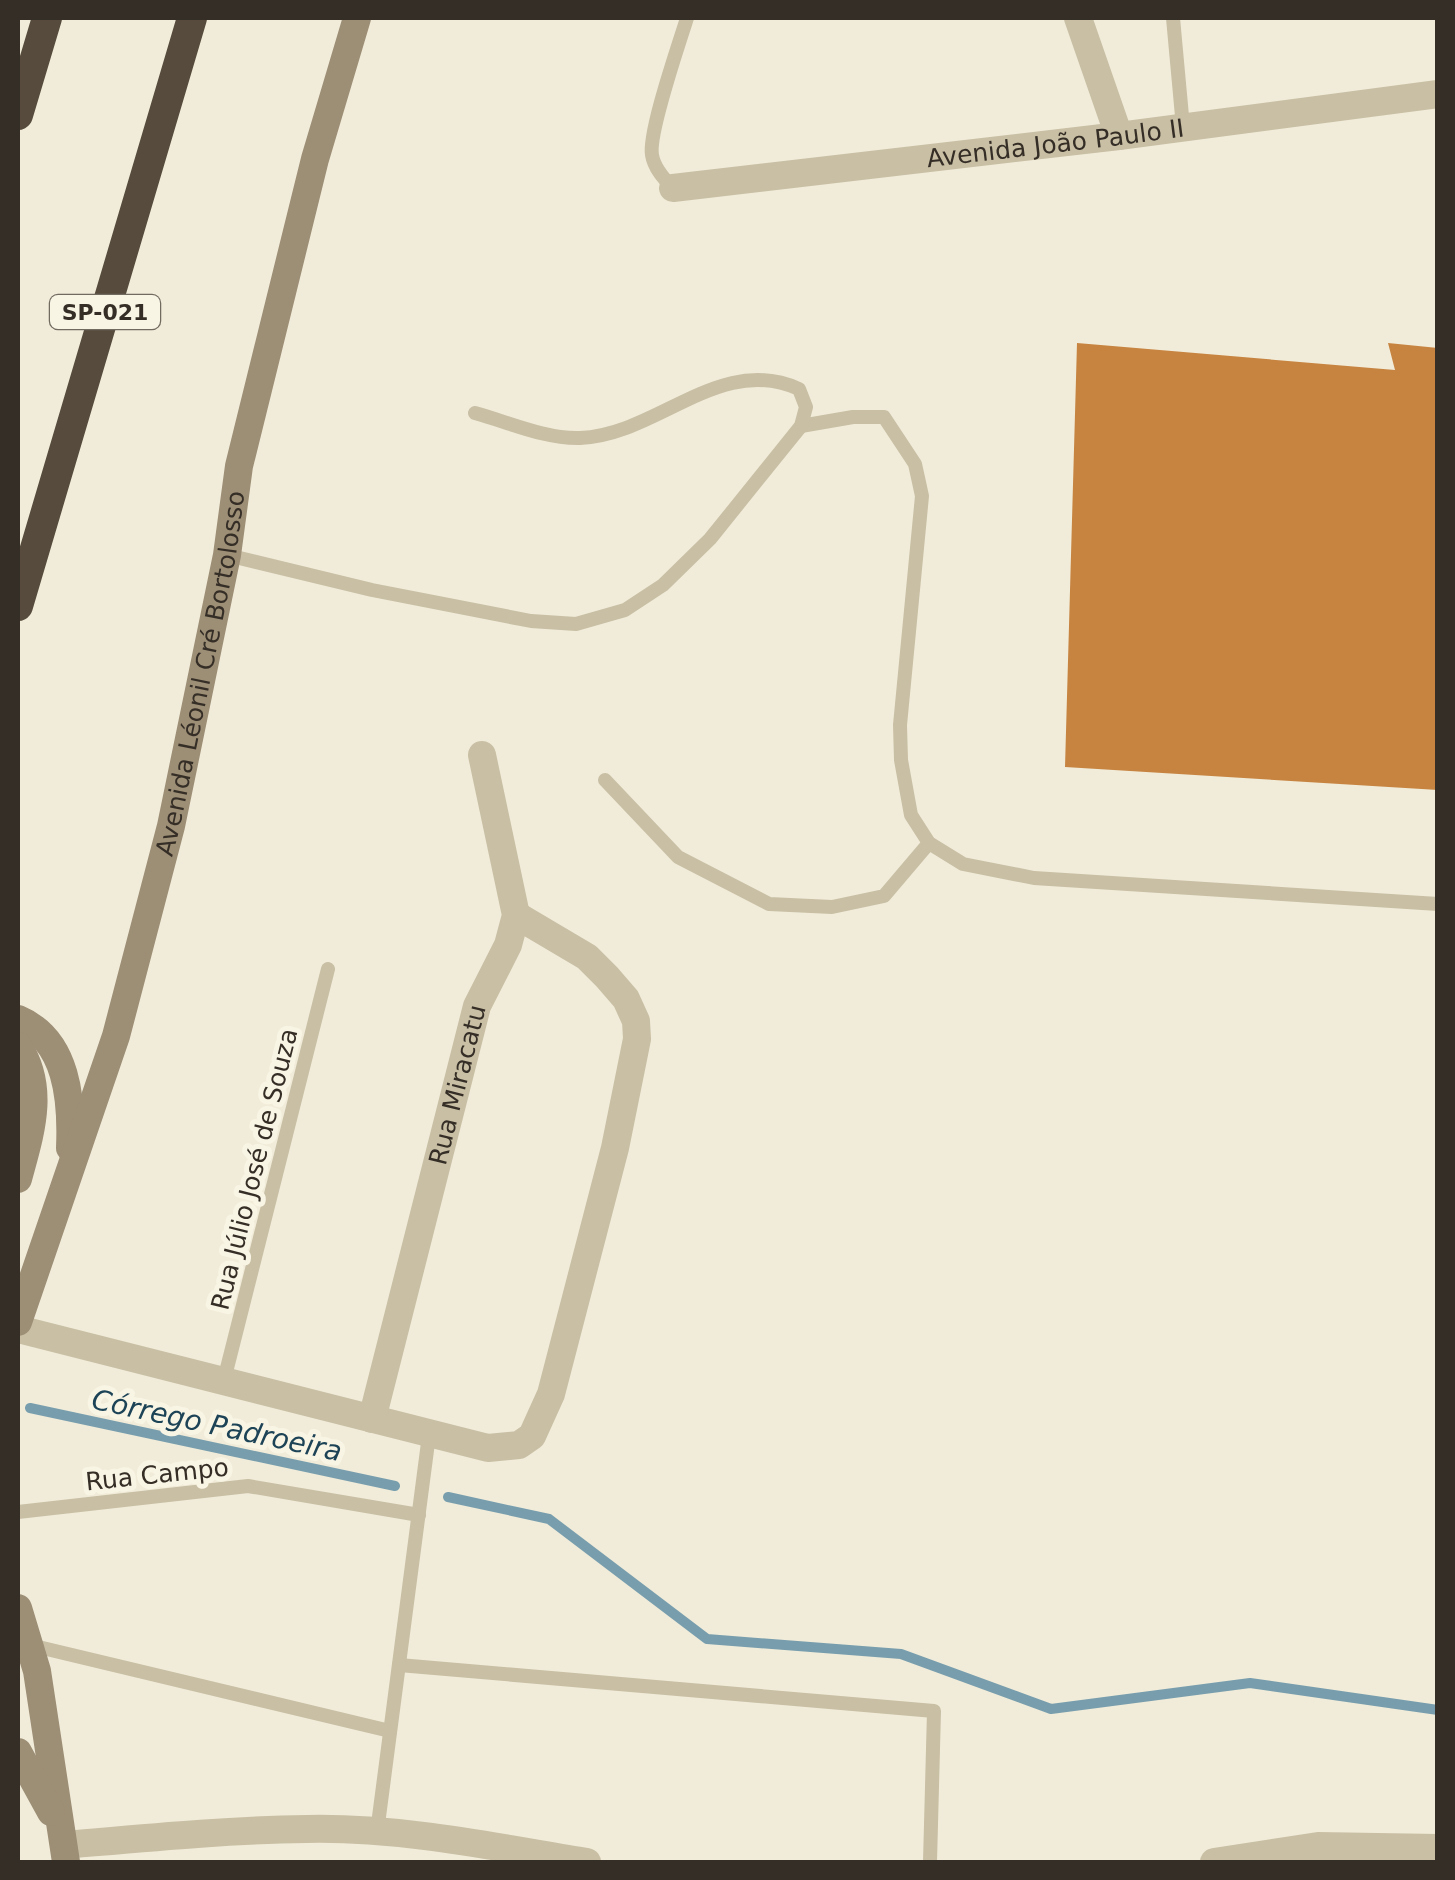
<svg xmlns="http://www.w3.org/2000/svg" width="1455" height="1880" viewBox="0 0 1455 1880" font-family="'DejaVu Sans',sans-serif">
<rect width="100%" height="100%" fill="#f1ecd9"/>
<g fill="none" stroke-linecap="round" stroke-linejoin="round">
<!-- stream -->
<g stroke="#789eae" stroke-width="10">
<polyline points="30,1408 395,1486"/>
<polyline points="448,1497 549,1519 707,1639 901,1654 1051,1709 1250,1683 1438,1710"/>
</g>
</g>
<!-- building -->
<polygon fill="#c78441" points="1077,343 1395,370 1388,343 1438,348 1438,790 1065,767"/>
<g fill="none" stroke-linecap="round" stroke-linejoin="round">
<!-- service -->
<g stroke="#c9bfa5" stroke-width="14">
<polyline points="1173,18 1183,127"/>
<path d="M673,188C664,179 654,168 652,155C648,133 679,44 687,18"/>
<polyline points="801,426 853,417 884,417 915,464 922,496 900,725 901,760 911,815 929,843 963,864 1034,878 1438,904"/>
<path d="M227,555L372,590L531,621L576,624L625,610L663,585L710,539L801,426L806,407L799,389C720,353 658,435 580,438C545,439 508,422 475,413"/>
<polyline points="605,780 678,857 769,904 832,907 884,896 929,843"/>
<polyline points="224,1380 328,969"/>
<polyline points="18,1512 248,1486 419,1515"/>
<polyline points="30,1645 390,1731"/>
<polyline points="399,1665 934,1711 930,1862"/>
<polyline points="377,1832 429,1435"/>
</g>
<!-- minor -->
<g stroke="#c9bfa5" stroke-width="28">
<polyline points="1078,18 1119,136"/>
<path id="s1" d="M673,188L1119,136L1438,94"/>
<polyline points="18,1329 488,1448 519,1445 532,1436 551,1394 615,1148 637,1039 636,1021 626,999 607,977 587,957 516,915"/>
<path id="s2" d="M372,1419L477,1006L508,945L516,915L482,755"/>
<path d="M64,1845C145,1838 226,1830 307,1829C400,1827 495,1847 587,1862"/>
<polyline points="1214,1862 1318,1846 1438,1848"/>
</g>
<!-- secondary -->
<g stroke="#9d8e76" stroke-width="28">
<path d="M18,1019C68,1040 72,1101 70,1148"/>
<path d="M18,1046C46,1089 30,1134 18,1179"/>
<path id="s3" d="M18,1322L116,1036L171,826L227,555L239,466L315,159L357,18"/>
<polyline points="18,1608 37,1671 66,1862"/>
<polyline points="18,1752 51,1812"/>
</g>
<!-- motorway -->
<g stroke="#564b3d" stroke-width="30">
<polyline points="18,115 47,18"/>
<polyline points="18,606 192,18"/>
</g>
</g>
<g text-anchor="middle" stroke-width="10" stroke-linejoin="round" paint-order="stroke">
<!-- shield labels -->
<rect fill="#f9f5e5" stroke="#706a5f" stroke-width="2.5" x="50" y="295" width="110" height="34" rx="8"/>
<g font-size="22" font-weight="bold" fill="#352e26">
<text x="105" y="320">SP-021</text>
</g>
<!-- street labels -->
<g font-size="25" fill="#352e26" stroke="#f9f5e5">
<text dy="9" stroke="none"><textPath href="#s1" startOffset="385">Avenida João Paulo II</textPath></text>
<text dy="9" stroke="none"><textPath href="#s3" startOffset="675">Avenida Léonil Cré Bortolosso</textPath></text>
<text dy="9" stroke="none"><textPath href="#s2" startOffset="345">Rua Miracatu</textPath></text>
<text transform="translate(254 1169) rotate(-76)" y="9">Rua Júlio José de Souza</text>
<text transform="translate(157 1474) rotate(-6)" y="9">Rua Campo</text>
</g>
<!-- water labels -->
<g font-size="28" font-style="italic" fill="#1c4356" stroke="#f9f5e5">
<text transform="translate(217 1425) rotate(12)" y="10">Córrego Padroeira</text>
</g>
</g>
<!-- border -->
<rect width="1455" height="1880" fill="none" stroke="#352e26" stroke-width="40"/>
</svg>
